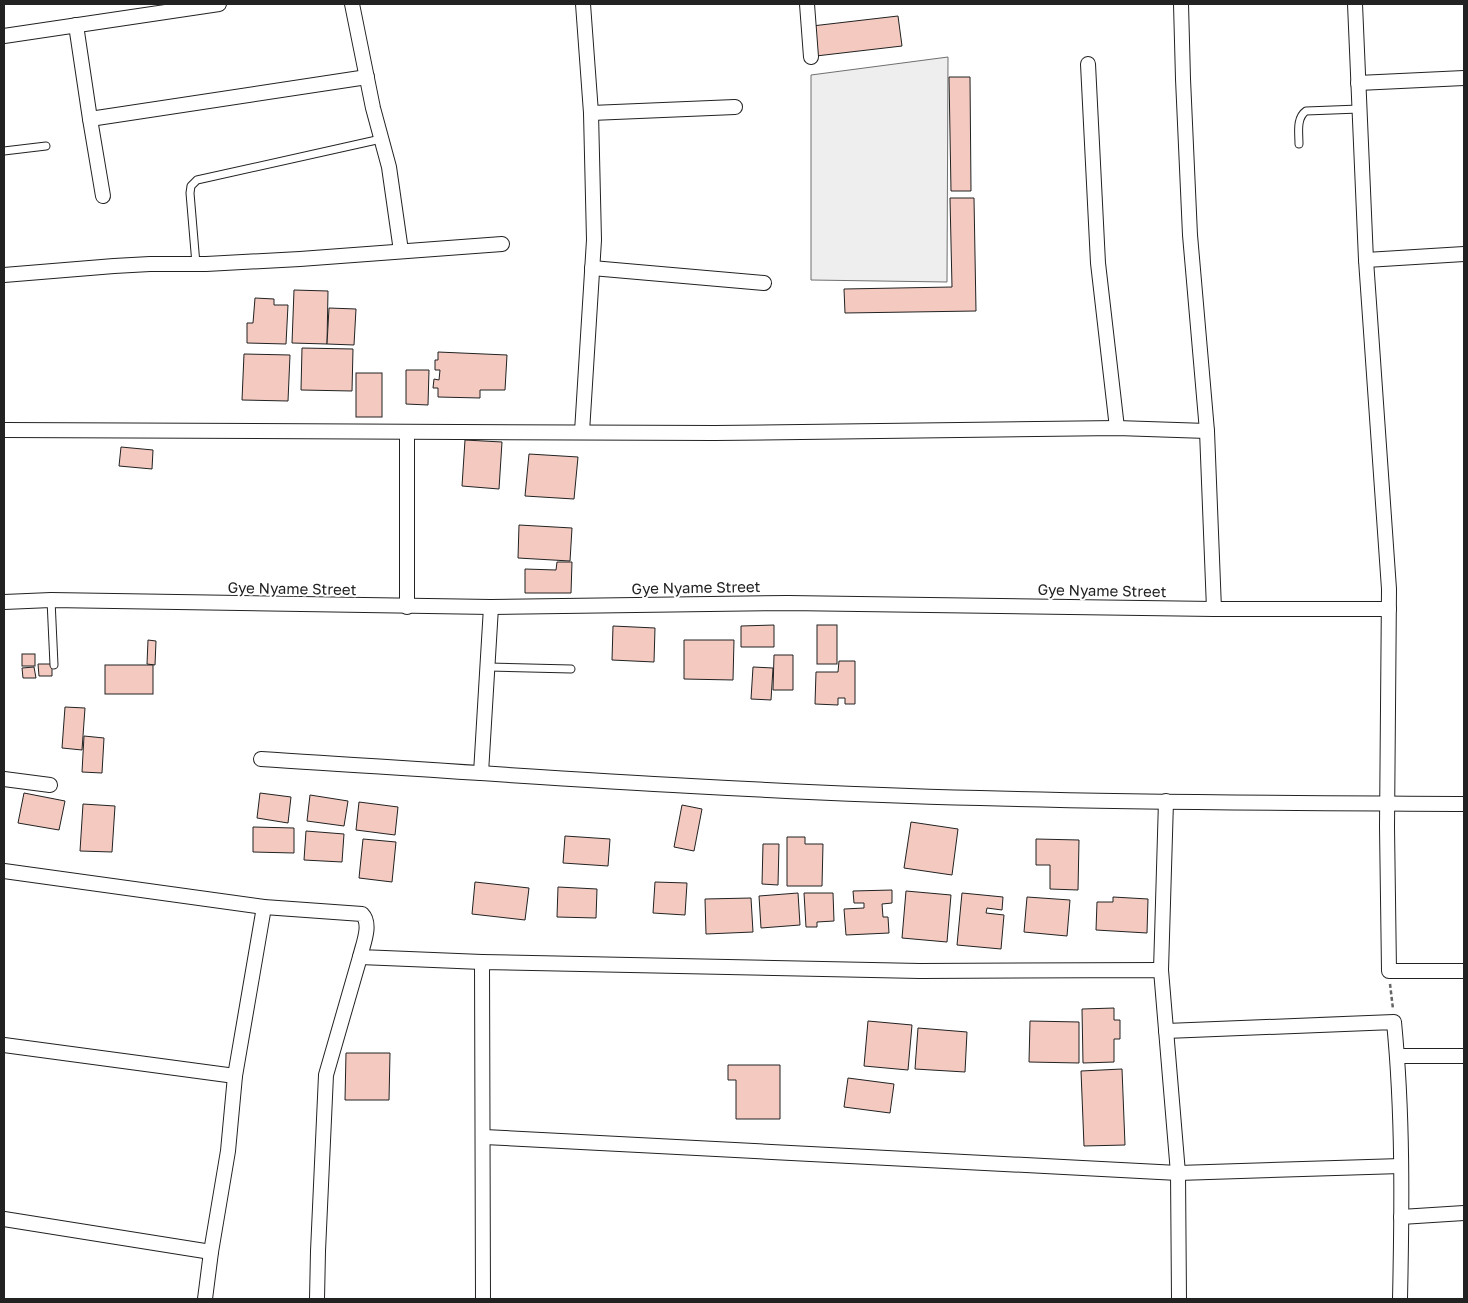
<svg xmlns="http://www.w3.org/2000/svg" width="1468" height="1303" viewBox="0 0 1468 1303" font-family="'Golos Text',sans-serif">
<rect width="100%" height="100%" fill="#fff"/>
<!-- green -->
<polygon fill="#eee" stroke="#6f6f6f" points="948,57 947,282 811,280 811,75"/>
<!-- building -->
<g fill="#f3c9c0" stroke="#222">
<polygon points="898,16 902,46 816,56 812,26"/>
<polygon points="949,77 970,77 971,191 951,191"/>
<polygon points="950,198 974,198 976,311 845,313 844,289 952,287"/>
<polygon points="294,290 328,291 327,344 292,343"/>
<polygon points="255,298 274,299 274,305 288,305 286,344 247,343 247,323 253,323"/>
<polygon points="329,308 356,309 354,345 327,344"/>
<polygon points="302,348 353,349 352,391 301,390"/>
<polygon points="438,352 507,355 505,390 480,390 480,398 438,397 438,388 433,388 434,379 439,380 440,370 435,370 435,360 438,360"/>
<polygon points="244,354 290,355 288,401 242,400"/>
<polygon points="406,370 429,370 428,405 406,404"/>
<rect x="356" y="373" width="26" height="44"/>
<polygon points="465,440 502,442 499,489 462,486"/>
<polygon points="121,447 153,450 152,469 119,466"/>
<polygon points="529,454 578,457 574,499 525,496"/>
<polygon points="519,525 572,528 570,561 518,558"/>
<polygon points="557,562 572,562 571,593 525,593 525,569 556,570"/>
<polygon points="774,625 774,647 741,647 741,626"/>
<rect x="817" y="625" width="20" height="39"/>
<polygon points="613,626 655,628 654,662 612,660"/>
<polygon points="148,640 156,641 155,665 147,664"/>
<polygon points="684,640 734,640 733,680 684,679"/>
<rect x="22" y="654" width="13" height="12"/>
<polygon points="774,655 793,655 793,690 773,690"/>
<polygon points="839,661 855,661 855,704 845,704 845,698 838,698 838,705 815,704 816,672 838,672"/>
<polygon points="38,664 52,664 52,676 39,676"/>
<rect x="105" y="665" width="48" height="29"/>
<polygon points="34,667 36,678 23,678 22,668"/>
<polygon points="753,667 773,668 771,700 751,699"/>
<polygon points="65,707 85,708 82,750 62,748"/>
<polygon points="84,736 104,738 102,773 82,772"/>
<polygon points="24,793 65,801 59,830 18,823"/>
<polygon points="260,793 291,797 288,823 257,818"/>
<polygon points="310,795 348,801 344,826 307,821"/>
<polygon points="359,802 398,807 395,835 356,830"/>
<polygon points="83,804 115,806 112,852 80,851"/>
<polygon points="682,805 702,809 694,851 674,847"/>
<polygon points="911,822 958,829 952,875 904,868"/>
<polygon points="253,827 294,828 294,853 253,852"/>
<polygon points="306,831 344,834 342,862 304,860"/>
<polygon points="565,836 610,839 608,866 563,863"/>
<polygon points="787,837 805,837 805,844 823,844 822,886 787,886"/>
<polygon points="363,839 396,842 392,882 359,878"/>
<polygon points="1036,839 1079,840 1078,890 1050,889 1050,865 1036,865"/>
<polygon points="763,844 779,844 778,885 762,884"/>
<polygon points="475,882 529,888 525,920 472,914"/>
<polygon points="655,882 687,883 685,915 653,913"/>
<polygon points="558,887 597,889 596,918 557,917"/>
<polygon points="892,890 892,903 882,904 883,917 888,917 889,933 846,935 844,909 864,908 864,903 854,903 853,891"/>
<polygon points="906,891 951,895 947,942 902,938"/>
<polygon points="798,893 800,925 761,928 759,896"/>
<polygon points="804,893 833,893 834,921 817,922 817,927 806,927"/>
<polygon points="962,893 1003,897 1002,910 987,908 986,913 1004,915 1001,949 957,945"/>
<polygon points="1027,897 1070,900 1067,936 1024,932"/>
<polygon points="1113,897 1148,899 1147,933 1096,930 1097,902 1113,902"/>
<polygon points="751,898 753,932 706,934 705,899"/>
<polygon points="1114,1008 1114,1020 1120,1020 1120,1039 1114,1039 1114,1062 1083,1063 1082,1009"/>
<polygon points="868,1021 912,1025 908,1070 864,1066"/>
<polygon points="1030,1021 1079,1022 1079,1063 1029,1062"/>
<polygon points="918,1028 967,1032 965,1072 915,1069"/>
<polygon points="346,1053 390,1053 389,1100 345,1100"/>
<polygon points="728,1065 780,1065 780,1119 736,1119 736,1080 728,1080"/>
<polygon points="1122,1069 1125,1145 1084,1146 1081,1071"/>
<polygon points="848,1078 894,1084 890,1113 844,1107"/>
</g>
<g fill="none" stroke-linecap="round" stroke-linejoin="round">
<!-- lane casing -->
<g stroke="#222" stroke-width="9">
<g id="lane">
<path d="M1299,144C1299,133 1296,118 1306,111L1359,109"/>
<polyline points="4,151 46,146"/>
<polyline points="196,264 190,193 191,186 197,180 381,139"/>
<polyline points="51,600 54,665"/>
<polyline points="488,667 571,669"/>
</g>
</g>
<!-- street casing -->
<g stroke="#222" stroke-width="16">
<g id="street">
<polyline points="352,4 373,108 389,167 401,251"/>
<polyline points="807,4 811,57"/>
<polyline points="1181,4 1183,79 1190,235 1207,431 1214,609"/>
<polyline points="1355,4 1366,260 1389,589 1387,827 1389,971 1464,971"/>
<polyline points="76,25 90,119 103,196"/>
<polyline points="4,36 219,4"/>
<polyline points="1088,64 1098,263 1117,428"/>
<polyline points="1358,83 1464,78"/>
<polyline points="591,113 735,107"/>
<polyline points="90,119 367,77"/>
<polyline points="1366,260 1464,254"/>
<polyline points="592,268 764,283"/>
<polyline points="4,275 114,266 150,264 206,264 300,259 502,244"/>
<polyline points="4,430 715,433 1117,428 1207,431"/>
<polyline points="582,432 594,240 591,113 583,4"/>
<polyline points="4,602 51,600 491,607 788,603 1214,609 1389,609"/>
<polyline points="407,607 407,432"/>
<path d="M261,759C500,774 740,792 980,798C1141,803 1303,803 1464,804"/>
<polyline points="481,773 491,607"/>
<polyline points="4,779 50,785"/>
<path d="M4,871L264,907L362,914C372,924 363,944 360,957L482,962"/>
<polyline points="1161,970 1166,801"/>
<path d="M1166,1031L1394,1022C1403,1114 1402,1207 1400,1299"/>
<polyline points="4,1045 235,1076"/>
<polyline points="1397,1056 1464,1056"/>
<polyline points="484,1137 1178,1173 1401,1166"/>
<polyline points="1401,1217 1464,1213"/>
<polyline points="4,1219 211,1252"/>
<polyline points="205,1299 211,1252 228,1151 235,1076 264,907"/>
<polyline points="317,1299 318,1251 326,1075 360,957"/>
<polyline points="483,1299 482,962 920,971 1161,970 1178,1173 1179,1299"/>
</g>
</g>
<!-- path -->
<polyline stroke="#646464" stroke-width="2.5" stroke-dasharray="4 2.5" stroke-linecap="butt" points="1390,984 1393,1009"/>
<!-- lane -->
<use href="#lane" stroke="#fff" stroke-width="7"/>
<!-- street -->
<use href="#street" stroke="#fff" stroke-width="14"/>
</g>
<g text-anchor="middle" stroke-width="4" stroke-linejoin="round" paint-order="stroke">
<!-- street labels -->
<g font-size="15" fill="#222" stroke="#fff">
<text transform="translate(696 588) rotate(-1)" y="5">Gye Nyame Street</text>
<text transform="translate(292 589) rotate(1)" y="5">Gye Nyame Street</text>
<text transform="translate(1102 591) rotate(1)" y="5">Gye Nyame Street</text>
</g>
</g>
<!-- border -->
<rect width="1468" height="1303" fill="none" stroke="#222222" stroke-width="10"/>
</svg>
